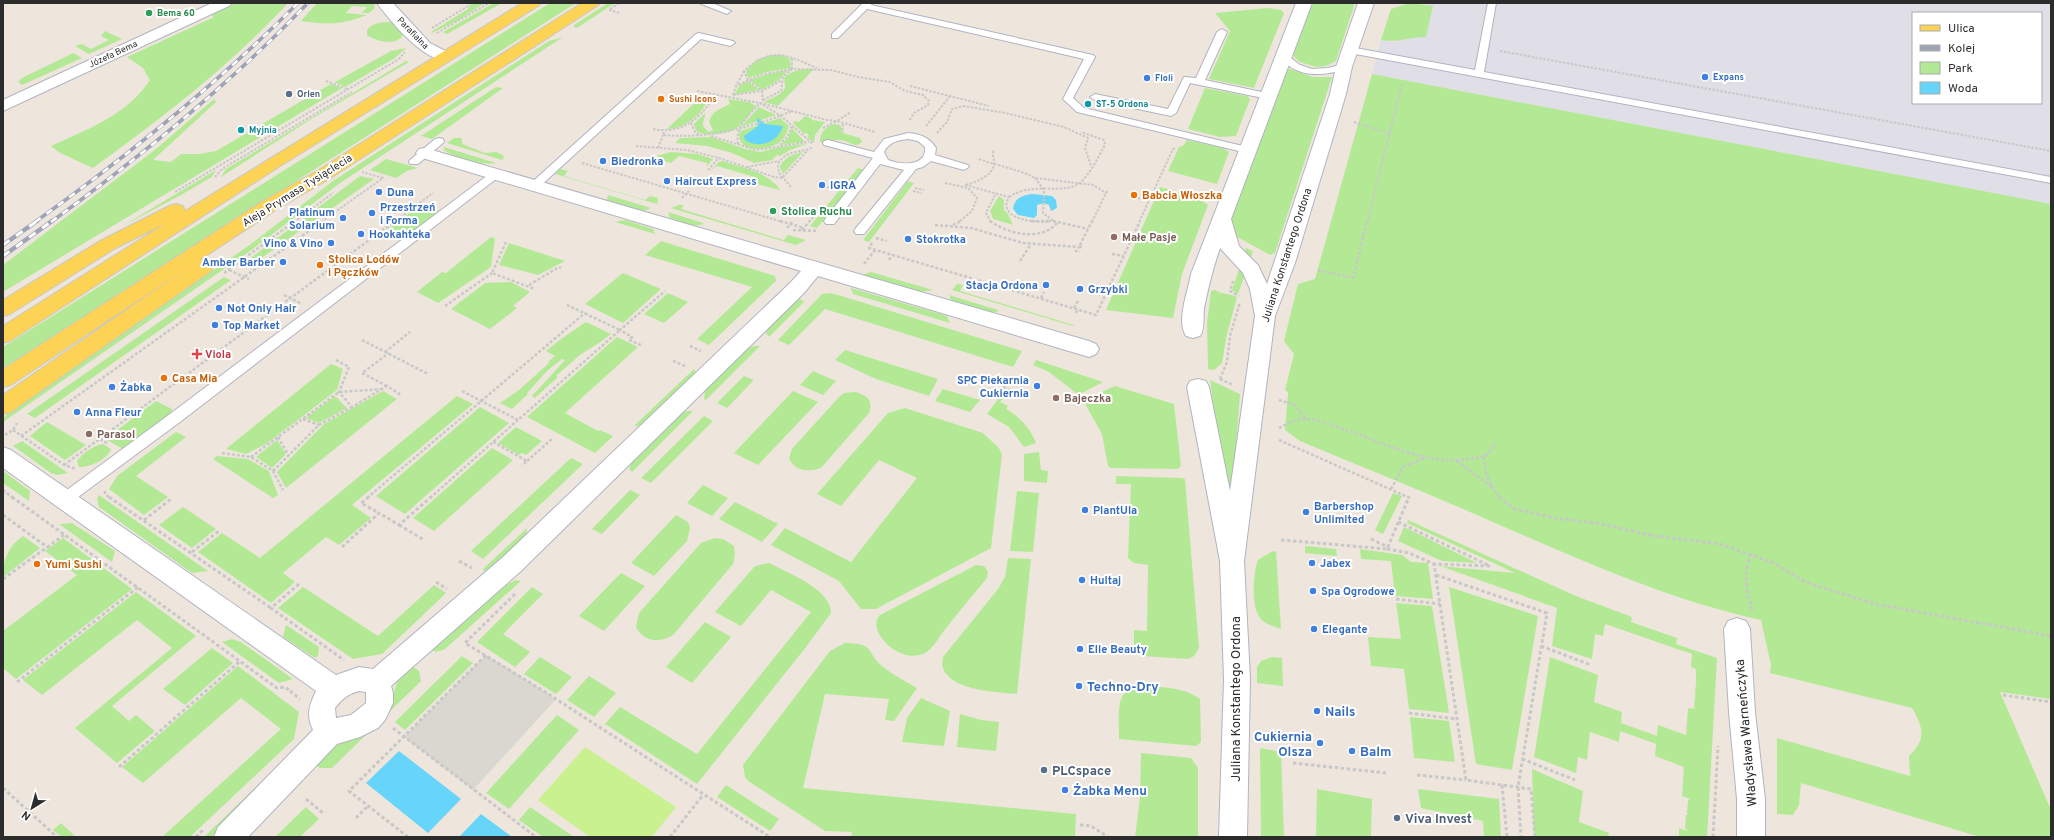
<svg xmlns="http://www.w3.org/2000/svg" width="2054" height="840" viewBox="0 0 2054 840" font-family="Overpass,sans-serif">
<rect width="100%" height="100%" fill="#eee6dd"/>
<!-- industrial -->
<path fill="#e0dee6" fill-rule="evenodd" d="M1425,3H2051V204L1372,74L1381,40L1393,42L1416,37H1426L1433,7L1425,5ZM1913,13H2041V103H1913Z"/>
<!-- green -->
<g fill="#b3e995">
<path d="M236,3H288C230,66 162,118 93,168L60,153L51,146C88,129 127,115 150,80L143,68L127,57L214,17L211,15Z"/>
<path d="M317,3H374L375,8L369,13H362L367,7L352,6L346,13L367,15C341,25 328,25 301,21Z"/>
<polygon points="471,3 485,3 457,21 432,33 431,32 468,9"/>
<polygon points="494,3 502,3 447,34 443,32"/>
<polygon points="550,3 576,3 3,368 3,347"/>
<polygon points="608,3 615,3 577,28 574,27 574,25"/>
<polygon points="1311,3 1355,3 1336,61 1326,66 1316,67 1300,62 1294,57 1293,53"/>
<path d="M1410,3L1433,6L1426,37C1410,37 1397,43 1381,40L1391,9Z"/>
<polygon points="1268,8 1281,10 1284,13 1254,88 1209,79 1230,31 1215,13"/>
<path d="M393,22L404,33C398,47 377,42 367,35V30C373,22 383,22 393,22Z"/>
<polygon points="105,31 122,39 89,54 75,46 82,44 91,49 109,40 101,36"/>
<polygon points="563,37 340,183 250,251 3,422 3,419 8,413 251,244 333,181 549,41"/>
<polygon points="406,48 395,58 345,87 335,82 391,51"/>
<polygon points="73,53 82,58 22,85 18,82 22,78"/>
<polygon points="770,55 783,55 790,59 791,68 767,72 748,78 746,71 756,60"/>
<polygon points="406,61 409,62 313,118 221,177 226,169"/>
<polygon points="1287,68 1313,77 1332,77 1275,253 1270,255 1230,233 1233,211"/>
<path d="M814,69L778,106L764,102L780,94L785,88L784,78C794,69 801,69 814,69Z"/>
<polygon points="788,70 779,80 762,90 750,80 765,75"/>
<path d="M1372,74L2051,204V699L2000,692L2051,810V837H1980L1801,783L1799,805L1793,815L1777,814V738L1910,776L1909,756C1926,740 1924,728 1912,708L1770,673L1771,665L1761,620C1665,599 1576,558 1486,519C1425,492 1362,467 1300,441L1285,430L1288,392L1285,390L1294,354L1284,341L1298,284L1315,279Z"/>
<polygon points="747,81 759,90 734,95 739,86"/>
<polygon points="331,84 342,88 3,292 3,265 156,149 214,99 216,102 153,160 171,162 181,154 200,154 216,151"/>
<polygon points="496,87 503,88 432,139 421,136"/>
<polygon points="1205,88 1247,96 1250,99 1236,136 1220,137 1188,129"/>
<path d="M703,95L708,100C701,116 684,129 667,129Z"/>
<path d="M728,99L749,102L756,106C751,112 743,125 735,129C725,134 706,137 696,131L694,124L705,113C706,120 698,124 709,132L713,130L709,122C712,111 720,109 730,104Z"/>
<polygon points="759,107 776,115 741,127"/>
<polygon points="805,116 812,119 812,120 825,122 815,135 814,143 807,137 809,136 807,133 804,134 793,123 794,121 799,122"/>
<path d="M780,118L789,126C787,131 785,139 780,142C767,152 734,153 740,131Z"/>
<path d="M835,124L840,125L843,133L860,138L862,142L857,145C851,145 846,140 840,140C832,140 827,143 820,142C820,133 825,126 835,124Z"/>
<polygon points="792,128 805,142 781,145 788,138"/>
<polygon points="711,137 745,149 760,152 780,147 807,144 790,150 780,156 777,155 772,160 754,163 732,153 707,146 675,143 680,138"/>
<polygon points="454,138 462,138 462,144 485,153 496,152 503,155 504,158 502,160 447,143"/>
<polygon points="1187,140 1223,148 1229,152 1217,184 1168,171 1179,147 1183,146"/>
<path d="M444,147L496,163C485,166 453,158 444,150Z"/>
<polygon points="671,152 697,154 713,159 706,167 707,163 679,156 671,163 661,160 663,158 656,156"/>
<path d="M803,152L783,174L780,167C784,157 793,154 803,152Z"/>
<polygon points="386,159 418,168 407,171 396,178 370,170"/>
<path d="M723,161C742,168 769,172 780,190L753,183L758,178L717,166L710,171L719,162Z"/>
<polygon points="858,168 865,170 817,228 810,226"/>
<polygon points="560,169 568,171 564,176 645,200 650,196 658,198 657,204 555,174"/>
<polygon points="216,170 212,177 179,196 121,227"/>
<polygon points="360,176 374,179 250,266 244,263"/>
<polygon points="908,181 914,183 869,242 863,240"/>
<polygon points="1160,187 1196,197 1208,205 1182,274 1173,318 1106,310"/>
<polygon points="608,195 651,208 644,211 607,200"/>
<polygon points="999,196 1004,200 1004,210 1008,214 1013,225 993,219 990,211"/>
<polygon points="422,204 439,211 405,237 397,237 384,232"/>
<polygon points="679,205 684,205 681,209 784,240 788,235 806,240 796,245 671,208"/>
<polygon points="668,212 703,223 704,224 694,226 670,218"/>
<polygon points="625,220 653,229 655,234 615,222"/>
<polygon points="491,237 495,238 491,267 438,303 417,292 442,272 446,273"/>
<polygon points="661,241 775,276 776,281 709,345 697,339 752,287 645,255"/>
<polygon points="509,243 565,261 538,275 499,265"/>
<polygon points="1246,248 1253,251 1238,294 1232,290"/>
<polygon points="871,272 933,290 921,292 861,275"/>
<polygon points="623,273 661,289 623,323 585,304"/>
<polygon points="224,277 231,280 35,418 27,414"/>
<polygon points="511,282 530,292 513,306 517,308 490,329 451,309 485,283"/>
<polygon points="957,284 963,285 960,291 1074,325 1073,326 952,290"/>
<polygon points="851,288 947,316 950,323 853,294"/>
<path d="M1215,290C1223,295 1230,293 1237,297L1227,334L1222,363L1214,370L1208,369L1207,323L1211,291Z"/>
<polygon points="668,293 688,302 664,323 644,314"/>
<polygon points="830,293 838,295 1022,351 1013,367 825,309 789,345 778,340 822,294"/>
<polygon points="949,295 998,310 999,311 991,313 952,302"/>
<polygon points="799,298 804,302 769,337 766,333 768,328"/>
<polygon points="586,322 611,334 599,343 581,354 556,376 558,377 535,398 532,396 565,360 562,359 547,371 527,393 528,394 512,409 500,403 519,390 549,363 548,362 555,356 546,351 561,339"/>
<polygon points="617,337 638,347 565,413 598,431 600,430 613,436 595,453 527,417"/>
<polygon points="754,346 760,346 706,400 704,399 705,391 749,348"/>
<polygon points="845,350 938,379 929,396 876,379 835,360"/>
<polygon points="1036,360 1103,382 1080,394 1076,393 1049,372 1033,365"/>
<polygon points="331,364 343,369 337,390 266,444 246,454 226,449"/>
<polygon points="694,369 696,373 643,425 634,426"/>
<polygon points="813,371 836,381 823,395 800,385"/>
<polygon points="744,376 754,380 727,408 717,403"/>
<polygon points="1210,380 1240,394 1231,513 1228,515"/>
<polygon points="1115,386 1174,404 1181,466 1178,469 1111,468 1108,466 1102,434 1083,400"/>
<polygon points="943,389 980,400 970,412 935,401"/>
<polygon points="383,391 397,399 286,488 277,472 324,424"/>
<polygon points="793,391 818,402 758,465 734,453"/>
<path d="M1004,391L1007,393L1000,402L1008,406L1006,409C1019,416 1031,429 1036,443L1024,447L1009,427L987,414Z"/>
<path d="M855,392C866,395 874,400 869,413L821,468C809,472 795,472 789,458L792,449L839,397L844,393Z"/>
<polygon points="335,396 347,408 319,423 306,418"/>
<polygon points="457,396 473,404 352,505 371,518 339,545 326,537 283,573 295,582 271,603 198,552 222,533 260,558"/>
<polygon points="156,401 172,409 172,413 123,449 107,440 108,437"/>
<polygon points="480,407 509,423 405,514 376,496"/>
<polygon points="905,408 983,433 999,448 1002,455 991,548 876,609 861,609 839,581 771,545 785,528 851,562 917,478 879,460 841,506 817,494 888,413"/>
<polygon points="687,411 693,411 632,472 629,469 631,464 681,414"/>
<polygon points="704,416 713,421 651,483 641,478"/>
<polygon points="47,422 86,445 65,460 30,436"/>
<polygon points="516,427 542,441 526,455 522,453 519,455 498,443"/>
<polygon points="176,432 186,437 136,476 168,497 144,515 109,489 117,476"/>
<polygon points="277,440 286,454 272,468 256,457"/>
<polygon points="22,441 68,473 57,475 51,473 13,446"/>
<path d="M103,444L111,449C107,460 90,467 79,467L77,461C83,453 94,445 103,444Z"/>
<polygon points="492,448 513,460 434,531 413,518"/>
<polygon points="1039,452 1041,470 1048,471 1047,483 1024,481 1024,454"/>
<polygon points="217,456 248,459 269,471 278,495 273,498 213,459"/>
<polygon points="571,458 583,464 483,559 471,551"/>
<polygon points="3,471 30,491 29,501 3,483"/>
<polygon points="1116,476 1182,478 1185,479 1199,648 1194,656 1188,659 1143,656 1134,652 1134,630 1147,631 1148,565 1134,563 1128,558 1131,484 1116,484"/>
<polygon points="703,485 728,498 712,516 687,503"/>
<polygon points="630,490 640,495 602,534 592,529"/>
<polygon points="1017,491 1039,493 1033,552 1010,551"/>
<polygon points="1393,493 1402,496 1383,534 1375,530"/>
<polygon points="99,495 208,571 192,573 99,507 97,499"/>
<polygon points="735,502 778,524 762,542 719,519"/>
<polygon points="183,507 216,529 192,548 159,525"/>
<polygon points="676,515 688,522 690,528 687,541 654,576 631,563"/>
<polygon points="1408,520 1576,596 1632,617 1631,622 1677,638 1676,644 1717,658 1707,837 1679,837 1679,828 1687,831 1687,830 1685,829 1686,815 1688,815 1687,813 1688,800 1690,799 1682,796 1684,767 1655,756 1656,744 1620,731 1619,742 1590,732 1587,760 1578,757 1576,773 1534,757 1550,657 1598,675 1594,702 1622,712 1621,723 1657,736 1658,725 1686,735 1688,708 1696,709 1694,708 1695,697 1697,696 1695,695 1696,683 1698,683 1696,682 1696,670 1698,670 1691,667 1692,654 1605,624 1603,636 1595,634 1592,659 1552,646 1557,608 1440,566 1515,573 1407,523"/>
<polygon points="72,523 115,551 112,562 59,524"/>
<polygon points="1404,527 1477,563 1442,561 1398,541"/>
<polygon points="527,528 526,540 487,575 483,569"/>
<path d="M23,536L40,548L3,577C3,560 8,546 23,536Z"/>
<polygon points="63,538 132,589 16,679 3,668 3,631 77,575 45,551"/>
<path d="M715,538L723,539L734,546L735,555L733,564L674,634C661,644 643,642 636,627L639,613L701,543Z"/>
<polygon points="1305,546 1336,549 1337,556 1305,553"/>
<polygon points="1360,549 1402,555 1411,562 1428,563 1433,599 1395,596 1391,561 1361,559"/>
<path d="M1276,551L1281,629C1273,626 1263,624 1259,616C1251,605 1253,572 1258,560L1271,552Z"/>
<path d="M1008,558L1031,559L1017,694C997,692 946,691 942,664L943,657L998,589L1005,577Z"/>
<path d="M769,563C788,573 831,589 831,613L806,647L697,784L605,724L620,707L697,754L811,612L771,590L741,626L715,612L755,566Z"/>
<path d="M976,565L984,566L988,571L987,578C972,596 957,614 943,632C938,639 932,649 925,653C899,666 865,629 880,615Z"/>
<polygon points="621,573 645,586 604,631 579,616"/>
<polygon points="516,580 521,581 445,649 436,652 431,650 508,584"/>
<polygon points="434,585 446,593 382,654 353,659 278,608 303,587 378,636"/>
<polygon points="532,587 543,594 503,634 530,652 515,667 477,642"/>
<polygon points="1449,587 1538,616 1512,770 1476,764"/>
<polygon points="136,592 196,636 112,706 129,721 136,715 155,731 117,763 75,728 172,648 137,620 42,695 23,680"/>
<polygon points="1396,603 1432,606 1449,713 1409,709 1404,669 1371,666 1368,637 1401,639"/>
<polygon points="705,622 731,637 692,683 666,667"/>
<polygon points="286,625 319,647 318,656 315,658 283,637"/>
<polygon points="232,639 241,642 293,679 279,683 222,642"/>
<path d="M845,643C875,643 866,652 882,666C893,675 905,681 917,688L894,721L885,720L889,699L825,694L803,788L1076,814L1075,837H851L852,832L825,831L748,781L745,777L743,765L830,651Z"/>
<polygon points="212,648 233,663 185,705 163,689"/>
<polygon points="462,656 473,663 405,730 395,722"/>
<polygon points="540,657 572,677 556,694 524,674"/>
<polygon points="1272,657 1282,658 1283,686 1257,683 1257,667 1261,661"/>
<polygon points="238,666 299,712 294,739 190,837 162,837 281,729 241,698 143,783 122,767"/>
<polygon points="412,666 419,671 421,681 332,768 320,768 312,763 392,699 397,682"/>
<polygon points="589,676 616,693 594,717 567,700"/>
<path d="M1142,686C1161,687 1184,687 1200,699L1201,742L1196,746L1119,739C1120,725 1114,697 1130,688C1133,687 1139,686 1142,686Z"/>
<polygon points="921,698 950,711 944,746 902,742 907,718"/>
<polygon points="960,714 981,720 999,722 996,751 957,747"/>
<polygon points="557,715 579,730 509,809 486,793"/>
<polygon points="1410,717 1449,721 1455,762 1414,758"/>
<polygon points="1260,748 1281,752 1284,837 1261,837"/>
<polygon points="1141,753 1191,758 1198,768 1198,837 1135,837 1140,798"/>
<polygon points="1532,769 1583,791 1579,822 1609,833 1608,837 1534,837"/>
<polygon points="264,782 211,837 204,837 260,783"/>
<polygon points="726,785 779,819 770,831 717,797"/>
<polygon points="1317,789 1372,799 1371,837 1316,837"/>
<polygon points="1418,789 1499,799 1501,837 1484,837 1483,821 1421,808"/>
<polygon points="306,807 319,819 300,837 275,837"/>
<polygon points="530,807 574,837 543,837 519,820"/>
<polygon points="61,823 76,837 62,837 53,830"/>
</g>
<!-- pitch -->
<polygon fill="#c9f190" points="585,747 676,807 652,837 590,837 538,800"/>
<!-- plaza -->
<polygon fill="#dad6d0" points="486,655 556,699 473,790 404,737"/>
<!-- water -->
<g fill="#67d4f9">
<path d="M758,118L765,124L783,126C778,143 759,149 745,140L744,136L758,126L757,120Z"/>
<path d="M1033,194L1052,196L1056,200L1057,208L1051,211L1049,205L1044,203L1037,205V215L1034,218L1018,215L1013,209C1014,198 1023,195 1033,194Z"/>
<polygon points="399,751 461,799 428,833 366,783"/>
<polygon points="481,814 512,837 459,837"/>
</g>
<g fill="none" stroke-linecap="round" stroke-linejoin="round">
<!-- lane casing -->
<g stroke="#b1b4c0" stroke-width="2">
<g id="lane">
<polygon points="699,3 712,3 731,11 727,14"/>
<polygon points="863,3 872,3 871,5 1093,55 1095,57 1073,98 1084,108 1247,147 1252,150 1247,153 1077,112 1063,99 1084,59 867,9 838,38 832,38 832,34"/>
<polygon points="1488,3 1496,3 1484,72 2051,177 2051,183 1350,53 1345,50 1350,47 1475,70"/>
<polygon points="1222,29 1227,32 1205,80 1271,94 1273,96 1271,98 1268,99 1190,83 1176,113 1171,116 1095,100 1090,97 1095,94 1168,109 1184,77 1196,78 1217,32"/>
<polygon points="699,33 733,41 735,43 730,46 701,39 538,188 530,188 529,186 530,184 696,34"/>
<path d="M1284,53L1300,65L1312,69L1328,68L1344,64L1349,67L1347,69C1323,76 1296,79 1279,56Z"/>
<path d="M908,133C920,134 929,137 936,148L935,155L968,165L969,167L964,170L931,161L923,167L916,169L864,234H856L854,231L856,228L904,170L880,164L834,224H826L824,221L826,218L873,158L824,145L823,143L824,141L828,140L874,152L884,139ZM908,139L918,141L925,147C927,167 901,165 888,160L884,152C889,142 898,140 908,139Z"/>
<polygon points="439,138 443,139 444,141 443,143 418,164 410,164 409,162 410,160 435,139"/>
<polygon points="496,171 500,172 501,174 500,176 180,422 70,503 65,505 60,503 58,499 60,495 170,414 492,172"/>
</g>
</g>
<!-- street casing -->
<g stroke="#b1b4c0" stroke-width="2">
<g id="street">
<polygon points="212,3 232,3 229,6 3,111 3,100"/>
<path d="M377,3H393L430,43L451,54L453,57L451,60C427,66 390,21 377,3Z"/>
<path d="M1296,3H1312L1231,219L1239,246L1258,265L1267,284L1330,94L1336,67L1358,3H1374L1352,67L1346,94L1295,263L1275,316L1244,561L1250,679L1247,837H1219L1224,679L1220,561L1187,387L1190,381L1198,379L1206,381L1209,387L1230,491L1255,316L1250,289L1243,273L1220,248C1213,268 1208,288 1204,309C1203,318 1205,329 1200,336L1193,338L1186,336C1176,320 1188,292 1191,274Z"/>
<path d="M425,148L1089,341L1096,344L1099,349L1096,354L1089,357L818,276L804,293L521,571L391,686L393,693V703L385,720L378,728L360,737L337,744L248,837H214L218,827L313,730C306,715 309,706 316,691L3,468V447L11,450L336,675L359,667L373,669L503,557L790,283L801,271L419,157L416,153L419,149ZM359,691L366,692V703L351,715L336,718L335,708C342,699 348,694 359,691Z"/>
<polygon points="1737,618 1746,621 1750,629 1755,712 1765,799 1765,837 1737,837 1737,799 1729,712 1724,629 1728,621"/>
</g>
</g>
<!-- primary casing -->
<g stroke="#c8c8c8" stroke-width="2">
<g id="primary">
<polygon points="522,3 541,3 538,6 277,168 10,341 3,343 3,326 166,223 114,249 10,314 3,316 3,300 100,241 169,206 176,204 183,206 185,211"/>
<polygon points="582,3 600,3 597,6 329,179 277,209 198,261 204,259 211,261 214,266 211,271 11,412 3,414 3,395 190,266 11,385 3,387 3,369 263,201 317,171"/>
</g>
</g>
<!-- path-far2 -->
<g stroke="#c8c8c8" stroke-width="2" stroke-dasharray="2.5 1.5" stroke-linecap="butt">
<polyline points="610,9 619,3"/>
<polyline points="609,10 620,13"/>
<polyline points="432,28 468,6 469,3"/>
<polyline points="437,33 489,3"/>
<polyline points="1500,51 2051,151"/>
<polyline points="744,71 736,86 760,75 792,69 792,58"/>
<polyline points="326,81 347,89"/>
<polyline points="910,86 989,106"/>
<polyline points="697,91 760,103 827,120 837,121 851,112"/>
<polyline points="733,95 762,91 782,80"/>
<polyline points="733,95 736,86"/>
<polyline points="763,100 781,91 783,77 792,69 831,70 858,77 890,82 905,91 923,95 929,101 928,105 914,113 909,121"/>
<path d="M763,101L762,91L748,80L744,71C772,46 786,55 817,68"/>
<polyline points="1354,122 1390,134"/>
<polyline points="691,123 695,132 701,136"/>
<polyline points="843,124 842,128 844,132"/>
<polyline points="926,126 950,96"/>
<polyline points="823,128 837,121 875,132"/>
<path d="M653,129C679,134 697,122 711,101L708,94"/>
<path d="M664,132L663,135C709,139 750,128 792,111"/>
<polyline points="937,133 947,122 952,109 964,106 1005,113 1064,127 1088,138 1085,148 1091,166"/>
<polyline points="711,136 756,150 809,142"/>
<path d="M738,144C735,126 749,115 760,103L781,116L813,144"/>
<polyline points="780,145 787,137 792,126"/>
<polyline points="636,146 687,150 719,158"/>
<polyline points="658,148 663,135"/>
<path d="M979,159C997,166 1019,169 1035,178L1093,185L1106,193"/>
<polyline points="582,163 783,222"/>
<polyline points="747,167 779,161"/>
<polyline points="708,170 719,158 774,177 782,178 808,150"/>
<polyline points="215,177 222,169 352,92"/>
<polyline points="1035,178 1044,190 1043,213 1055,222"/>
<polyline points="945,183 968,188 977,198 972,211 959,222"/>
<path d="M965,185L1009,197C997,218 1030,222 1045,222"/>
<path d="M966,185C976,182 992,176 994,165C995,159 991,155 994,149"/>
<path d="M791,187L779,173L778,164C786,149 800,154 813,147"/>
<polyline points="827,187 835,189"/>
<polyline points="915,188 924,190"/>
<polyline points="913,191 922,193"/>
<polyline points="175,192 399,59 405,52"/>
<path d="M1009,197C1034,180 1066,197 1082,181C1092,171 1098,157 1105,145L1104,140L1081,132"/>
<polyline points="682,198 689,191"/>
<polyline points="1138,198 1150,200"/>
<polyline points="294,222 333,193"/>
<polyline points="321,222 383,178 362,172"/>
<polyline points="394,222 433,193"/>
<polyline points="809,222 815,215"/>
<polyline points="991,222 986,213 996,193"/>
<polyline points="1045,222 1051,221"/>
<polyline points="1092,222 1107,191"/>
<polyline points="1139,222 1173,149 1176,148"/>
<polyline points="1367,222 1402,84"/>
</g>
<!-- path-far1 -->
<g stroke="#c8c8c8" stroke-width="2.5" stroke-dasharray="3 2" stroke-linecap="butt">
<polyline points="780,221 804,228"/>
<path d="M990,221C1008,234 1041,242 1057,223"/>
<polyline points="1031,221 1051,221"/>
<polyline points="1053,221 1088,229"/>
<polyline points="935,225 971,228 1023,243 1079,247 1076,251 1080,252"/>
<polyline points="953,225 961,221"/>
<polyline points="787,228 792,222"/>
<polyline points="793,230 816,231"/>
<polyline points="802,230 810,221"/>
<polyline points="876,238 887,241"/>
<polyline points="506,242 492,273 535,289"/>
<polyline points="872,243 869,248 1096,315 1140,221"/>
<polyline points="1082,247 1079,247 1092,221"/>
<polyline points="1112,254 1124,256"/>
<polyline points="889,260 892,255"/>
<polyline points="1020,261 1031,244"/>
<polyline points="864,264 875,250"/>
<polyline points="229,270 249,279"/>
<polyline points="1318,270 1353,278 1367,221"/>
<polyline points="224,273 295,221"/>
<polyline points="1233,281 1230,291 1239,296"/>
<polyline points="529,285 559,267 561,268"/>
<polyline points="1004,288 1008,282"/>
<polyline points="284,295 300,303"/>
<polyline points="1041,298 1044,292"/>
<polyline points="445,306 492,273"/>
<polyline points="1074,308 1078,301"/>
<polyline points="1076,313 1078,309"/>
<polyline points="362,340 428,374"/>
<polyline points="641,345 629,340 632,337 620,330 665,291"/>
<polyline points="690,346 701,351"/>
<polyline points="385,352 410,332"/>
<polyline points="336,360 349,367 339,392 352,407 387,386 401,395"/>
<polyline points="673,361 685,366"/>
<polyline points="1220,379 1227,362 1230,336 1240,302"/>
<polyline points="1220,379 1233,385"/>
<polyline points="387,386 362,373 389,353"/>
<polyline points="1003,387 1012,391"/>
<polyline points="462,391 518,420 620,330 567,305"/>
<polyline points="1279,400 1295,405 1306,419"/>
<polyline points="303,419 319,425"/>
<path d="M1279,428C1287,424 1295,419 1305,419C1318,419 1333,426 1346,430C1385,444 1427,465 1469,459C1482,457 1490,456 1495,443"/>
<polyline points="13,430 64,465 76,469"/>
<polyline points="5,435 13,430 17,423"/>
<polyline points="21,436 323,221"/>
<polyline points="278,437 289,456"/>
<polyline points="100,439 108,444"/>
<polyline points="1279,440 1410,498"/>
<polyline points="493,442 527,461 522,465"/>
<polyline points="222,453 251,457 273,471 283,490"/>
<polyline points="251,457 339,392 383,389"/>
<path d="M1484,457C1484,472 1490,486 1500,498"/>
<polyline points="527,461 552,439"/>
<polyline points="1457,461 1492,487"/>
<polyline points="64,465 395,221"/>
<polyline points="273,471 319,425 352,407"/>
<polyline points="1391,489 1403,467 1425,458"/>
<polyline points="3,490 13,498"/>
<polyline points="105,491 105,494 110,498"/>
<polyline points="367,498 585,313"/>
<polyline points="430,498 518,420"/>
</g>
<!-- path -->
<g stroke="#c8c8c8" stroke-width="3" stroke-dasharray="3.5 2.5" stroke-linecap="butt">
<polyline points="12,497 277,688 285,687 290,691"/>
<polyline points="109,497 271,608"/>
<polyline points="369,497 361,503 379,513"/>
<polyline points="1499,497 1515,509 1555,518 1601,524 1655,536 1720,544 1774,563 1805,582 1875,604 2051,636"/>
<polyline points="3,515 47,547"/>
<polyline points="144,520 171,499"/>
<polyline points="1398,522 1490,566 1434,564"/>
<polyline points="399,525 424,540"/>
<polyline points="1371,539 1388,547"/>
<polyline points="1281,540 1387,549 1409,497"/>
<polyline points="342,547 379,513 399,525 431,497"/>
<polyline points="1387,549 1409,553 1434,564 1466,780 1531,789 1535,837"/>
<polyline points="192,552 219,531"/>
<path d="M1751,554C1742,573 1747,593 1753,612"/>
<polyline points="459,561 472,568"/>
<polyline points="1436,575 1547,613 1518,787 1521,837"/>
<polyline points="3,579 64,535"/>
<polyline points="436,582 447,589"/>
<polyline points="299,584 271,608 344,660"/>
<polyline points="515,594 465,643 542,690 770,837"/>
<polyline points="1396,599 1440,604"/>
<polyline points="1541,646 1591,665"/>
<polyline points="17,682 138,587"/>
<polyline points="290,691 300,699"/>
<polyline points="2003,695 2051,702"/>
<polyline points="1409,713 1457,719"/>
<polyline points="393,728 536,837"/>
<polyline points="1522,759 1575,780"/>
<polyline points="1293,763 1386,773"/>
<polyline points="119,767 239,662"/>
<polyline points="1417,775 1466,780"/>
<polyline points="1502,785 1507,837"/>
<polyline points="3,788 57,837"/>
<polyline points="306,799 324,814"/>
<polyline points="356,818 368,806"/>
<polyline points="1080,825 1091,826 1108,837"/>
<polyline points="196,837 203,830"/>
<polyline points="408,837 349,791 486,655"/>
<polyline points="670,837 703,795"/>
<polyline points="1713,837 1718,746"/>
</g>
<!-- lane -->
<use href="#lane" fill="#fff" fill-rule="evenodd"/>
<!-- street -->
<use href="#street" fill="#fff" fill-rule="evenodd"/>
<!-- primary -->
<use href="#primary" fill="#fcd354" fill-rule="evenodd"/>
<!-- rail-far1 casing -->
<g stroke="#9fa3b7" stroke-width="3.5">
<g id="rail-far1">
<path d="M35,222C129,155 217,84 298,3"/>
<path d="M51,222C143,155 229,85 308,3"/>
</g>
</g>
<!-- rail casing -->
<g stroke="#9fa3b7" stroke-width="4.5">
<g id="rail">
<polyline points="3,245 37,221"/>
<polyline points="3,256 52,221"/>
</g>
</g>
<!-- rail-far1 -->
<use href="#rail-far1" stroke="#fff" stroke-width="2.5" stroke-dasharray="7" stroke-linecap="butt"/>
<!-- rail -->
<use href="#rail" stroke="#fff" stroke-width="3" stroke-dasharray="8" stroke-linecap="butt"/>
</g>
<!-- markers -->
<g fill="#2e9e5b" stroke="#fff" stroke-width="1.5">
<circle cx="149" cy="13" r="4"/>
<circle cx="773" cy="211" r="4"/>
</g>
<g fill="#3f7fe0" stroke="#fff" stroke-width="1.5">
<circle cx="1705" cy="77" r="4"/>
<circle cx="1147" cy="78" r="4"/>
<circle cx="603" cy="161" r="4"/>
<circle cx="667" cy="181" r="4"/>
<circle cx="822" cy="185" r="4"/>
<circle cx="379" cy="192" r="4"/>
<circle cx="372" cy="213" r="4"/>
<circle cx="343" cy="218" r="4"/>
<circle cx="361" cy="234" r="4"/>
<circle cx="908" cy="239" r="4"/>
<circle cx="331" cy="243" r="4"/>
<circle cx="283" cy="262" r="4"/>
<circle cx="1046" cy="285" r="4"/>
<circle cx="1080" cy="289" r="4"/>
<circle cx="219" cy="308" r="4"/>
<circle cx="215" cy="325" r="4"/>
<circle cx="1037" cy="386" r="4"/>
<circle cx="112" cy="387" r="4"/>
<circle cx="77" cy="412" r="4"/>
<circle cx="1085" cy="510" r="4"/>
<circle cx="1306" cy="512" r="4"/>
<circle cx="1312" cy="563" r="4"/>
<circle cx="1082" cy="580" r="4"/>
<circle cx="1313" cy="591" r="4"/>
<circle cx="1314" cy="629" r="4"/>
<circle cx="1080" cy="649" r="4"/>
<circle cx="1079" cy="686" r="4"/>
<circle cx="1317" cy="711" r="4"/>
<circle cx="1320" cy="743" r="4"/>
<circle cx="1352" cy="751" r="4"/>
<circle cx="1065" cy="790" r="4"/>
</g>
<g fill="#5c6f8a" stroke="#fff" stroke-width="1.5">
<circle cx="289" cy="94" r="4"/>
<circle cx="1044" cy="770" r="4"/>
<circle cx="1397" cy="818" r="4"/>
</g>
<g fill="#e8710a" stroke="#fff" stroke-width="1.5">
<circle cx="661" cy="99" r="4"/>
<circle cx="1134" cy="195" r="4"/>
<circle cx="320" cy="265" r="4"/>
<circle cx="164" cy="378" r="4"/>
<circle cx="37" cy="564" r="4"/>
</g>
<g fill="#0f9aa8" stroke="#fff" stroke-width="1.5">
<circle cx="1088" cy="104" r="4"/>
<circle cx="241" cy="130" r="4"/>
</g>
<g fill="#8d6e63" stroke="#fff" stroke-width="1.5">
<circle cx="1114" cy="237" r="4"/>
<circle cx="1056" cy="398" r="4"/>
<circle cx="89" cy="434" r="4"/>
</g>
<path fill="#e0444e" stroke="#fff" stroke-width="1.5" d="M195 348h4v4h4v4h-4v4h-4v-4h-4v-4h4z"/>
<g text-anchor="middle" stroke-width="4" stroke-linejoin="round" paint-order="stroke">
<!-- far-leisure labels -->
<g font-size="9" font-weight="bold" fill="#27864d" stroke="#fff" text-anchor="start">
<text x="157" y="16">Bema 60</text>
</g>
<!-- far-street labels -->
<g font-size="9" fill="#2c2c2c" stroke="#fff">
<text transform="translate(413 33) rotate(46)" y="3">Parafialna</text>
<text transform="translate(113 54) rotate(-25)" y="3">Józefa Bema</text>
</g>
<!-- far-shop labels -->
<g font-size="9" font-weight="bold" fill="#366cbe" stroke="#fff" text-anchor="start">
<text x="1713" y="80">Expans</text>
<text x="1155" y="81">Floli</text>
</g>
<!-- far-service labels -->
<g font-size="9" font-weight="bold" fill="#4e5e75" stroke="#fff" text-anchor="start">
<text x="297" y="97">Orlen</text>
</g>
<!-- far-food labels -->
<g font-size="9" font-weight="bold" fill="#c56008" stroke="#fff" text-anchor="start">
<text x="669" y="102">Sushi Icons</text>
</g>
<!-- far-culture labels -->
<g font-size="9" font-weight="bold" fill="#0d838f" stroke="#fff" text-anchor="start">
<text x="1096" y="107">ST-5 Ordona</text>
<text x="249" y="133">Myjnia</text>
</g>
<!-- shop labels -->
<g font-size="11" font-weight="bold" fill="#366cbe" stroke="#fff" text-anchor="start">
<text x="611" y="165">Biedronka</text>
<text x="675" y="185">Haircut Express</text>
<text x="830" y="189">IGRA</text>
<text x="387" y="196">Duna</text>
<text x="380" y="211">Przestrzeń<tspan x="380" dy="13">i Forma</tspan></text>
<text x="335" y="216" text-anchor="end">Platinum<tspan x="335" dy="13">Solarium</tspan></text>
<text x="369" y="238">Hookahteka</text>
<text x="916" y="243">Stokrotka</text>
<text x="323" y="247" text-anchor="end">Vino &amp; Vino</text>
<text x="275" y="266" text-anchor="end">Amber Barber</text>
<text x="1038" y="289" text-anchor="end">Stacja Ordona</text>
<text x="1088" y="293">Grzybki</text>
<text x="227" y="312">Not Only Hair</text>
<text x="223" y="329">Top Market</text>
<text x="1029" y="384" text-anchor="end">SPC Piekarnia<tspan x="1029" dy="13">Cukiernia</tspan></text>
<text x="120" y="391">Żabka</text>
<text x="85" y="416">Anna Fleur</text>
<text x="1314" y="510">Barbershop<tspan x="1314" dy="13">Unlimited</tspan></text>
<text x="1093" y="514">PlantUla</text>
<text x="1320" y="567">Jabex</text>
<text x="1090" y="584">Hultaj</text>
<text x="1321" y="595">Spa Ogrodowe</text>
<text x="1322" y="633">Elegante</text>
<text x="1088" y="653">Elle Beauty</text>
</g>
<!-- street labels -->
<g font-size="11" fill="#2c2c2c" stroke="#fff">
<text transform="translate(297 190) rotate(-32)" y="4">Aleja Prymasa Tysiąclecia</text>
<text transform="translate(1286 255) rotate(-72)" y="4">Juliana Konstantego Ordona</text>
</g>
<!-- food labels -->
<g font-size="11" font-weight="bold" fill="#c56008" stroke="#fff" text-anchor="start">
<text x="1142" y="199">Babcia Włoszka</text>
<text x="328" y="263">Stolica Lodów<tspan x="328" dy="13">i Pączków</tspan></text>
<text x="172" y="382">Casa Mia</text>
<text x="45" y="568">Yumi Sushi</text>
</g>
<!-- leisure labels -->
<g font-size="11" font-weight="bold" fill="#27864d" stroke="#fff" text-anchor="start">
<text x="781" y="215">Stolica Ruchu</text>
</g>
<!-- education labels -->
<g font-size="11" font-weight="bold" fill="#785e54" stroke="#fff" text-anchor="start">
<text x="1122" y="241">Małe Pasje</text>
<text x="1064" y="402">Bajeczka</text>
<text x="97" y="438">Parasol</text>
</g>
<!-- health labels -->
<g font-size="11" font-weight="bold" fill="#be3a42" stroke="#fff" text-anchor="start">
<text x="205" y="358">Viola</text>
</g>
<!-- near-shop labels -->
<g font-size="13" font-weight="bold" fill="#366cbe" stroke="#fff" text-anchor="start">
<text x="1087" y="691">Techno-Dry</text>
<text x="1325" y="716">Nails</text>
<text x="1312" y="741" text-anchor="end">Cukiernia<tspan x="1312" dy="15">Olsza</tspan></text>
<text x="1360" y="756">Balm</text>
<text x="1073" y="795">Żabka Menu</text>
</g>
<!-- near-street labels -->
<g font-size="13" fill="#2c2c2c" stroke="#fff">
<text transform="translate(1235 699) rotate(-90)" y="5">Juliana Konstantego Ordona</text>
<text transform="translate(1745 733) rotate(-95)" y="5">Władysława Warneńczyka</text>
</g>
<!-- near-service labels -->
<g font-size="13" font-weight="bold" fill="#4e5e75" stroke="#fff" text-anchor="start">
<text x="1052" y="775">PLCspace</text>
<text x="1405" y="823">Viva Invest</text>
</g>
</g>
<!-- border -->
<rect width="2054" height="840" fill="none" stroke="#2c2c2c" stroke-width="8"/>
<!-- legend -->
<rect x="1912" y="12" width="130" height="92" fill="#ffffff" stroke="#ababab"/>
<rect x="1920" y="25" width="20" height="6" fill="#fcd354" stroke="#ababab"/>
<text x="1948" y="32" font-size="12" fill="#2c2c2c">Ulica</text>
<rect x="1920" y="45" width="20" height="6" fill="#9fa3b7" stroke="#ababab"/>
<text x="1948" y="52" font-size="12" fill="#2c2c2c">Kolej</text>
<rect x="1920" y="62" width="20" height="12" fill="#b3e995" stroke="#ababab"/>
<text x="1948" y="72" font-size="12" fill="#2c2c2c">Park</text>
<rect x="1920" y="82" width="20" height="12" fill="#67d4f9" stroke="#ababab"/>
<text x="1948" y="92" font-size="12" fill="#2c2c2c">Woda</text>
<!-- north arrow -->
<g transform="translate(32 808) rotate(217)" stroke="#ffffff" stroke-width="3" paint-order="stroke">
<path d="M0-3L7 15L0 10L-7 15Z" fill="#2c2c2c"/>
<text y="-6" font-size="11" font-weight="bold" text-anchor="middle" fill="#2c2c2c">N</text>
</g>
</svg>
